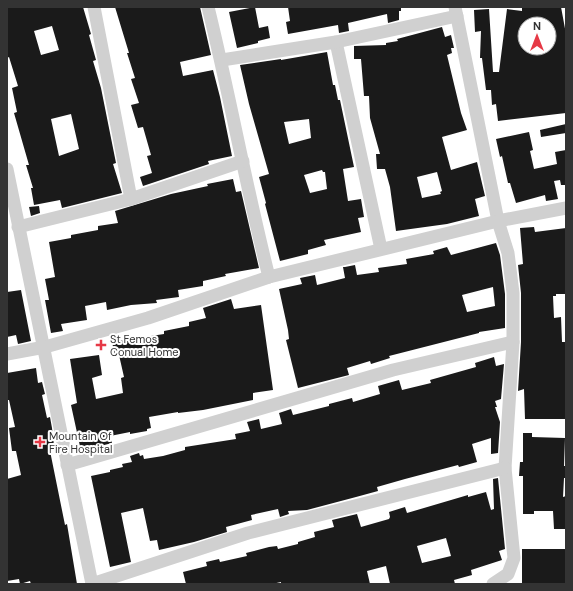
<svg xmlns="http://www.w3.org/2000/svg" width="573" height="591" viewBox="0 0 573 591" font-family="'DM Sans',sans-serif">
<rect width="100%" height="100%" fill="#fff"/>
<!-- building -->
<g fill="#1a1a1a" fill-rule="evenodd">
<path d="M7,7H83L91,34L89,35L96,60L93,61L101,88L116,163L113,164L122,193L62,208L60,200L34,205L31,188H33L26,165H29L14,113L17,112L12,88L18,86L9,57L7,58ZM52,26L59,50L41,55L34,31ZM71,114L79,149L59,156L51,119Z"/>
<polygon points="115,7 200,7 211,55 180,62 183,76 213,70 220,97 232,156 208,161 209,164 143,186 140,177 152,173 147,156 151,155 143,127 138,128 131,105 139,103 131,79 135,78 127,53 129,53"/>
<polygon points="255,7 259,28 268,26 270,38 258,41 258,43 237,48 229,12"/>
<polygon points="288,7 401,7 401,11 399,11 399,20 388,23 387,14 348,23 349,31 339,33 338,25 288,34 286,22 290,21"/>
<path d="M561,7L566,34V113L498,121L496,104L492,105L491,90H486L482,58H480L481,31L475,32L474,10L489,9L493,72H499L507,9L522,11V8ZM525,24H549V48H525Z"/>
<path d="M442,27L445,37L451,35L454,48H451L452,53L447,55L461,113L467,130L442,137L451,170L477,162L485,196L475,199L479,216L447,224L396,231L390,187L385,169H377L376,154H380L370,118L369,96H364L361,59H354V46L386,45V43L398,41L397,39ZM437,172L442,191L440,192L441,194L422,198L417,177Z"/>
<path d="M327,52L333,85H335L338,100H340L354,167L343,169L348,201L361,199L364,217L358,218L361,232L324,240L326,245L308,250V254L280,261L265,204L266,203L259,177L269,174L249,104L240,65L281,59V60ZM309,119L311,138L289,144L284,122ZM322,170L323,172H325L327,189L310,193L304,175Z"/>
<polygon points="566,124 566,133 541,137 540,130"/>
<polygon points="529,132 533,150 530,151 534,169 557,164 555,152 566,150 566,185 561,185 560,180 554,181 558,199 546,201 545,195 516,203 510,183 508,183 502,156 500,157 496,139"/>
<polygon points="233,179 236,192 241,191 259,268 225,274 226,276 203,281 203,286 178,290 179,297 156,300 157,303 131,305 107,310 106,302 85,306 87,320 61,324 63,331 51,333 45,300 49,300 45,279 55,277 49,242 71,238 71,235 98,230 98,226 118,223 115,211 171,194 208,186 207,184"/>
<polygon points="39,206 40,213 31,216 29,207"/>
<polygon points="534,227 535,232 566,228 566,294 556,294 556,296 553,296 554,318 561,317 562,342 566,342 565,419 525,419 524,389 518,391 521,342 521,293 518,265 523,264 520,228"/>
<path d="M496,243L500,255L505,294V328L479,332V333L389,356L390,358L371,364L370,361L347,368L349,375L298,388L286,340L289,339L288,330L279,289L302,284L300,278L315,275L317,285L345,278L343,267H345L355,265L357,275L379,272L378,268L407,264L406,259L434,254L433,251L447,247L451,255ZM493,287L495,306L467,312L462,295Z"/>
<polygon points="21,290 31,341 18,344 16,335 7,337 7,292"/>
<polygon points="231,299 234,309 261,305 273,390 253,393 253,400 203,410 178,413 178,412 149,417 151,428 147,429 147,431 130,434 130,432 110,436 112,443 81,451 71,405 77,403 70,359 99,355 102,375 92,378 96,399 123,393 121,378 124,377 119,355 115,356 112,342 164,334 164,331 189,326 189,322 206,318 203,308"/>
<polygon points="494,357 496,366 504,364 501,399 495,401 497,407 495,407 500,422 498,453 491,454 491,438 472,444 477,462 459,467 458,465 405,479 377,487 378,491 356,497 307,510 288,511 289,514 280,517 278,509 251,515 252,520 226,527 227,532 194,542 159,550 157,540 150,541 143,508 121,513 131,562 110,567 91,476 110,472 110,470 123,467 122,464 132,462 130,456 139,453 140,456 143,455 144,459 163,456 185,450 185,447 236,439 235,434 250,431 247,422 259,419 261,429 282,424 279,413 291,409 293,415 329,406 329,404 352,398 353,402 380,394 378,386 399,380 402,390 431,383 430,380 476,367 475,363"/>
<polygon points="36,368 38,383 42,382 45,394 42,395 47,418 50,417 52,428 54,446 49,446 65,525 67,524 77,584 31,584 30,581 20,584 19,579 7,581 7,479 21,475 16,451 12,451 9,428 15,427 9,400 7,400 7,373"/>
<polygon points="523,433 532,433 532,437 565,438 564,466 566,466 566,478 564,478 563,497 566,496 566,529 554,529 553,511 534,511 534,514 523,514 523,476 519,476 520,462 523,462"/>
<path d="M498,478L505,549L499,551L502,560L471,570L472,575L454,580L455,584H390L386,566L367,571L370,584H281V582L272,584H186L183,572L207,566L206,562L219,559L220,562L247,556L246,553L269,547L277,546L278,549L298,544V542L315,537L314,532L334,527L332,520L357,514L361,527L389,519L390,517L389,512L405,507L407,513L468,495V497L486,492L491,510L494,509L493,479ZM446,538L451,556L422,563L417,546Z"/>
<polygon points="522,549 565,549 566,584 522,584"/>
</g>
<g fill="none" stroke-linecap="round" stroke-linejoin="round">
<!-- minor -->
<g stroke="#d0d0d0" stroke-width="13">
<path d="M208,7C230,96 246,187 269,277"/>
<polyline points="455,7 498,221 508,253 513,293 513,342 505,468 514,558 508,574 493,584"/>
<polyline points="336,42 381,249"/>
<polyline points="222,60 336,42 457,16"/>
<polyline points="7,169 92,584"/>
<polyline points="131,199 243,161"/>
<polyline points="18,227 131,199 94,7"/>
<polyline points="7,354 45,347 148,318 269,277 498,221 566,208"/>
<polyline points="67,465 393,370 513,342"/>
<polyline points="92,584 248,533 505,468"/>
</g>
</g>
<!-- markers -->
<g fill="#e63946" stroke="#fff" stroke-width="1.5">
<path d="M99 339h4v4h4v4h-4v4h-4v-4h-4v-4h4z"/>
<path d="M38 436h4v4h4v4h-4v4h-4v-4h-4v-4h4z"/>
</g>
<g text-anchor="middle" stroke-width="4" stroke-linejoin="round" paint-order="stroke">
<!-- poi labels -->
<g font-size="11" fill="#333" stroke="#fff" text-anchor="start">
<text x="110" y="343">St Femos<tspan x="110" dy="13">Conual Home</tspan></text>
<text x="49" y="440">Mountain Of<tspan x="49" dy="13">Fire Hospital</tspan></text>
</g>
</g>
<!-- border -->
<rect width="573" height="591" fill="none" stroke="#333333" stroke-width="16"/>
<!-- north arrow -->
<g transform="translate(537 36)"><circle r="19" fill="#ffffff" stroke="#adadad"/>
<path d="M0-3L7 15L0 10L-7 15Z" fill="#e63946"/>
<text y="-6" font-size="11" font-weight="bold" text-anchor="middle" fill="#333333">N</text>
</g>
</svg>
